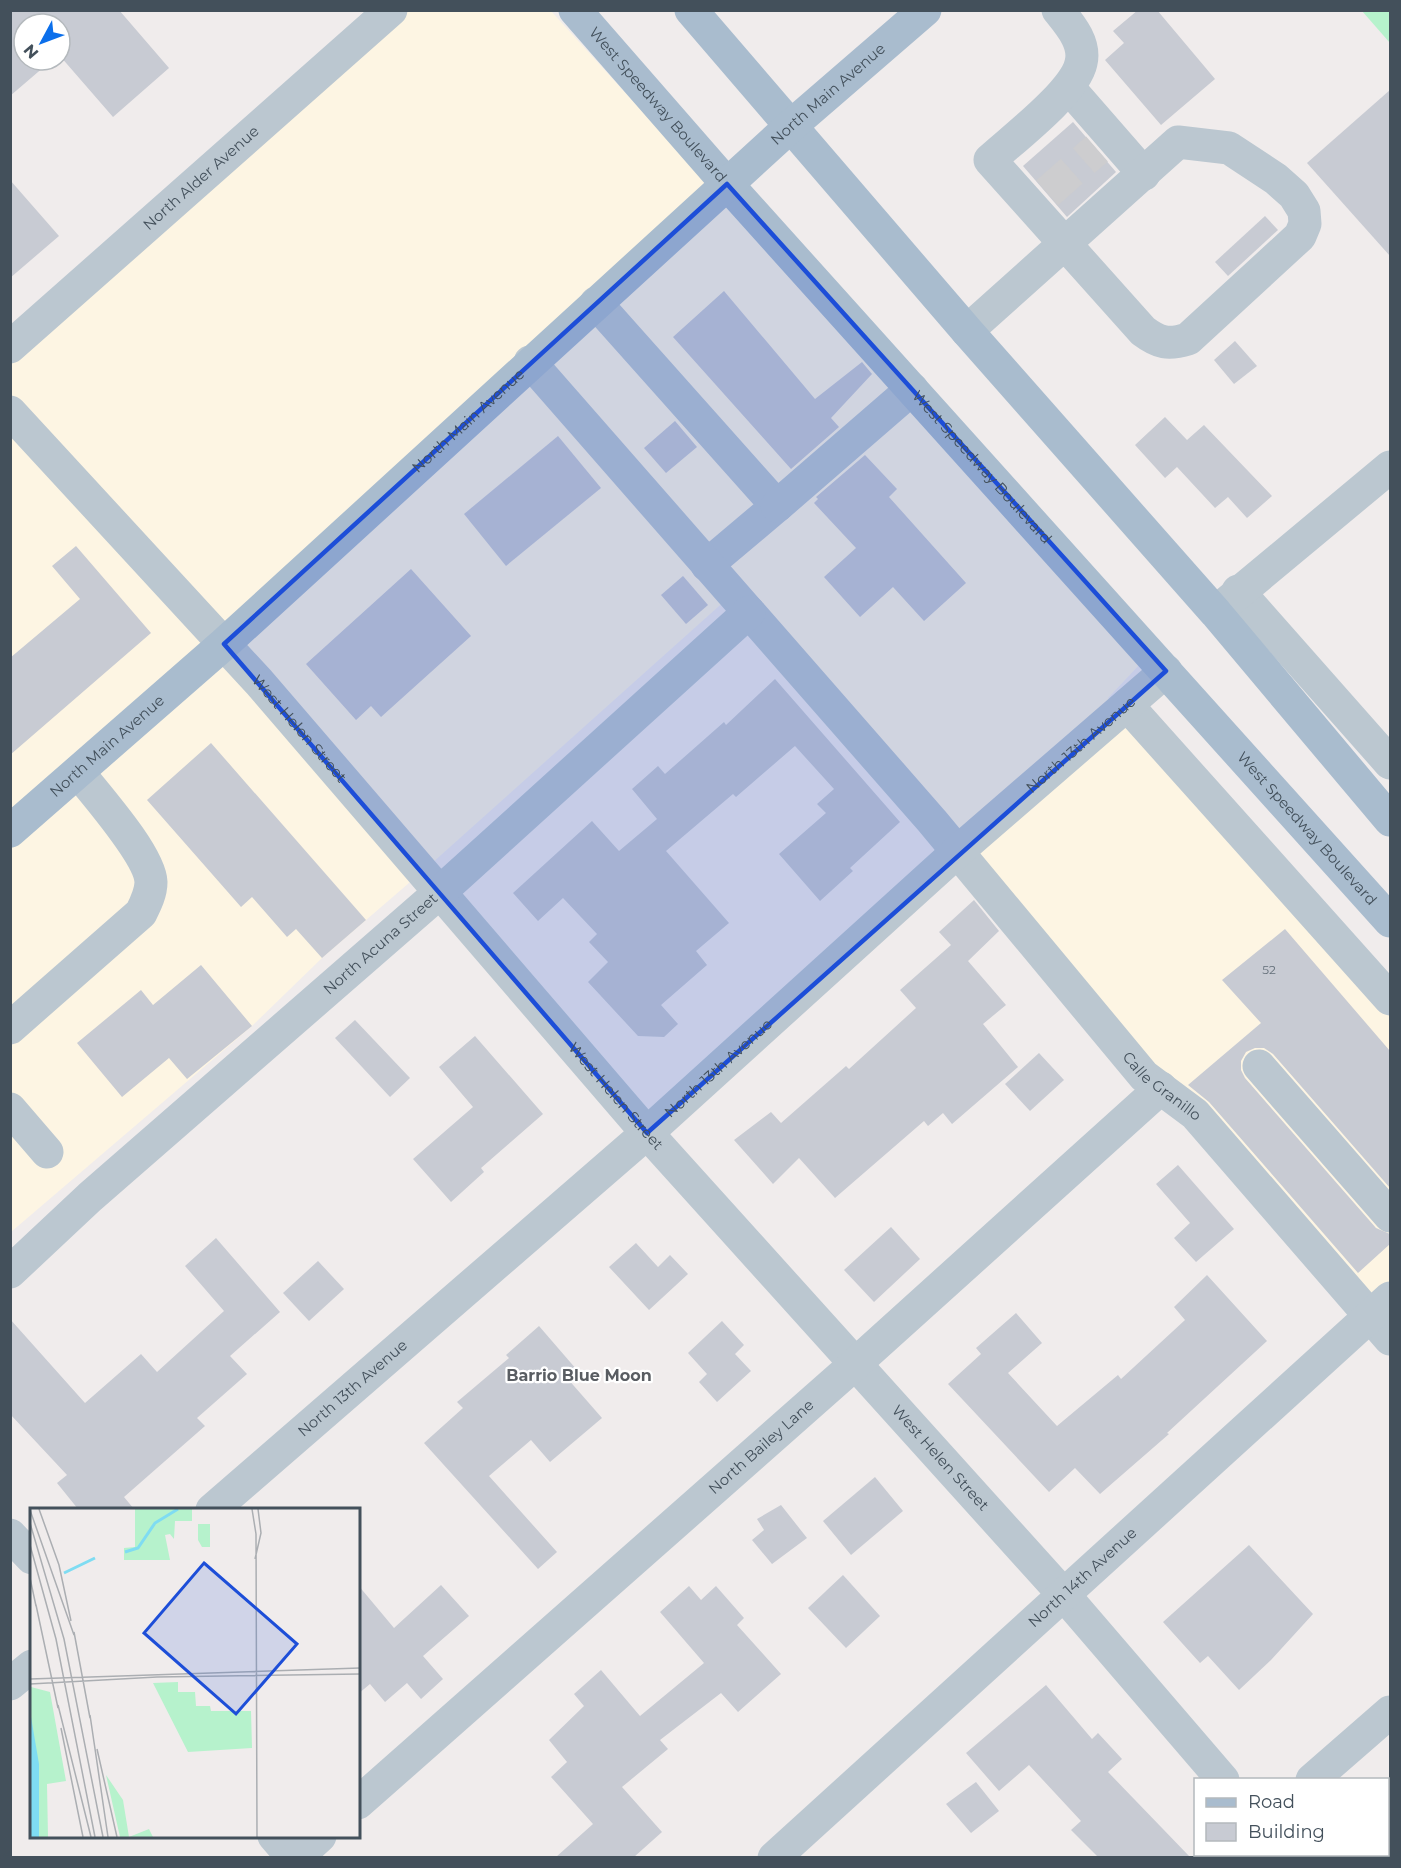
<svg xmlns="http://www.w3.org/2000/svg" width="1401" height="1868" viewBox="0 0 1401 1868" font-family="Montserrat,sans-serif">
<rect width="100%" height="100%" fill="#f0ecec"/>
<!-- commercial -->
<polygon fill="#fdf5e3" points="380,11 551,11 1142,662 1108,698 1390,1006 1390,1286 1368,1306 728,598 431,864 322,958 252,1026 11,1232 11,349"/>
<!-- green -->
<polygon fill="#b6f2cc" points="1362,11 1390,11 1390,43"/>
<!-- building -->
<g fill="#c8cbd3">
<polygon points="10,10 119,10 169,68 113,117 60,56 60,24 24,24 24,60 52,60 10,96"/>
<polygon points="1138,10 1157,10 1215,79 1161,125 1105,60 1124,43 1113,31"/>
<polygon points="1390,90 1390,256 1307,163"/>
<polygon points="1073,122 1116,172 1067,217 1023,166"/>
<polygon points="10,180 59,236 10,278"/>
<polygon points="1265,216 1278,230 1228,276 1215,262"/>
<polygon points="724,291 815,399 862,362 872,374 831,418 839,427 791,469 673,337"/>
<polygon points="1235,341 1257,366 1234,384 1214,360"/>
<polygon points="1165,417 1187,440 1204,425 1272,496 1247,518 1228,497 1215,508 1177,467 1165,478 1135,445"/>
<polygon points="675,421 697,447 666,473 644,448"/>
<polygon points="558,436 601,488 506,566 464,514"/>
<polygon points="865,455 897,489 889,497 966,583 924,621 893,587 860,617 824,577 856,548 814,503 818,499 816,497"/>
<polygon points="76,546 151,633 10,755 10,658 80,599 52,566"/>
<polygon points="411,569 471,636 381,717 371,706 356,720 306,664"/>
<polygon points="683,576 708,605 686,624 661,595"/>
<polygon points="775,679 900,822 850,868 853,871 820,901 779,854 826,813 817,804 834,789 795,746 736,797 733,794 666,851 729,923 696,951 707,965 661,1005 678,1024 664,1037 638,1036 588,982 608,962 589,942 597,934 563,898 538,921 513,893 592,821 619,851 657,819 632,789 658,766 665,774 724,722 726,725"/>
<polygon points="211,743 366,920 322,958 296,929 287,937 252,897 241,907 147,800"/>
<polygon points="974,900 999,931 968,961 1006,1005 983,1024 1018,1067 952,1124 943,1113 928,1126 924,1121 835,1198 799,1158 773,1184 734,1140 771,1112 781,1123 846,1066 849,1069 916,1008 900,990 951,945 939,932"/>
<polygon points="1285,929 1390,1051 1390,1188 1273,1054 1264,1048 1255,1048 1246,1052 1241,1061 1241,1070 1245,1078 1376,1228 1390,1234 1390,1244 1358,1273 1209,1102 1188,1085 1261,1023 1222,980"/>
<polygon points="201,965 252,1026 187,1079 169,1058 122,1097 77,1043 141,990 153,1005"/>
<polygon points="355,1020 410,1078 390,1097 335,1038"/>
<polygon points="475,1036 543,1114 481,1168 484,1172 451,1202 413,1159 473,1107 439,1067"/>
<polygon points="1039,1053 1064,1080 1030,1111 1005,1084"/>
<polygon points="1178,1165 1234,1229 1196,1262 1174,1238 1190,1223 1156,1184"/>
<polygon points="891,1227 920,1259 874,1302 844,1270"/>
<polygon points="216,1238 280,1312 230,1356 247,1374 197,1418 205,1426 124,1497 134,1509 78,1509 57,1483 67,1475 10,1414 10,1319 85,1403 141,1354 157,1372 224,1311 185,1266"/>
<polygon points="636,1243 658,1267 670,1255 688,1274 649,1310 609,1267"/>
<polygon points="318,1261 344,1289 309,1321 283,1293"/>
<polygon points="1207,1275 1267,1341 1167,1433 1169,1434 1100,1494 1075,1468 1049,1492 948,1384 981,1354 976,1348 1016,1313 1042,1343 1008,1373 1057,1426 1118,1375 1121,1379 1185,1320 1174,1307"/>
<polygon points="722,1321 744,1345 735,1354 751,1371 717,1402 699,1382 707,1374 688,1353"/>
<polygon points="539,1326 577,1370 567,1378 602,1418 550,1462 531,1440 489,1476 557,1552 538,1569 424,1443 463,1408 457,1402 509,1358 506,1355"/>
<polygon points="875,1477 903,1511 851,1555 823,1521"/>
<polygon points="781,1505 807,1538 772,1564 752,1540 764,1530 757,1519"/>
<polygon points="1249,1545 1313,1614 1271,1660 1239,1690 1208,1656 1200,1663 1163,1622"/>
<polygon points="843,1575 880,1616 846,1648 808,1608"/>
<polygon points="358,1585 394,1628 441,1585 469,1616 423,1656 443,1679 421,1699 407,1683 385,1702 370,1684 358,1694"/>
<polygon points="689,1586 701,1600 716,1586 744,1618 737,1625 781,1674 738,1712 721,1693 660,1740 668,1749 622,1787 662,1832 634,1857 556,1857 593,1824 551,1777 567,1762 549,1740 584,1706 574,1694 601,1670 640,1716 704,1663 660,1612"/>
<polygon points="1046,1685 1092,1739 1098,1733 1122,1759 1108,1772 1190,1857 1098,1857 1071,1830 1081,1821 1029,1765 999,1791 966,1753"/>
<polygon points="976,1782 999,1811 971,1833 946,1804"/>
</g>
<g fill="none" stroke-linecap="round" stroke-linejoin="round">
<!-- minor-tunnel -->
<polyline stroke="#cdcdcf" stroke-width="33" stroke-dasharray="33 16" stroke-linecap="butt" points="1047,193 1097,149"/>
<!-- minor -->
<g stroke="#bbc7d0" stroke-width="33">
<polyline points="1069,88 1144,174"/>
<polyline points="596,303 777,506 707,565"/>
<path d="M967,331L1178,142L1229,148L1276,179L1294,195L1304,211L1305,224L1300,236L1188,339C1168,345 1159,343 1143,331L990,160C1013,139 1075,92 1081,63C1086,43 1070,25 1058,10"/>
<path id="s1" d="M10,347L391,10"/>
<path id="s2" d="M530,362L932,821L1144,1076L1195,1114L1390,1339"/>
<path id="s3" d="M10,412L259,682L647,1133L1064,1595L1223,1780"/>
<polyline points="777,506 912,389"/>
<polyline points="1238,591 1390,763"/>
<polyline points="1223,606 1390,467"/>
<polyline points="1127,705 1390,999"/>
<path d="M10,1028L141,913C146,903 151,893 151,882C150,855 96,795 78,772"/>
<polyline points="1259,1066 1390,1216"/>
<polyline points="10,1109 47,1152"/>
<path id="s4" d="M10,1272L90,1197L439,893L749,612"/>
<path id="s5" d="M212,1510L647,1133L957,852L1166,671"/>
<polyline points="10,1535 32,1558"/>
<polyline points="10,1684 32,1666"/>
<polyline points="1312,1780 1390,1712"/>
<path id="s6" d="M358,1803L854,1365L1161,1088"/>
<polyline points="274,1836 293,1858"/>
<polyline points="1288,1854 1291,1858"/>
<polyline points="296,1858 320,1836"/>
<path id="s7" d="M774,1858L1390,1298"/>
</g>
<!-- major -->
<g stroke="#a9bcce" stroke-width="33">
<path id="s8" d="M575,10L727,184L1390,921"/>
<polyline points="691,10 967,331 1216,613 1390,820"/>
<path id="s9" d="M10,831L224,644L792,125L925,10"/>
</g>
</g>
<!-- marked area -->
<path fill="#1d4ed8" fill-opacity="0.2" stroke="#1d4ed8" stroke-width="4.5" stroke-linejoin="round" d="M727,184L1166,671L647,1133L224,644Z"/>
<g text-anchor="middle" stroke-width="4.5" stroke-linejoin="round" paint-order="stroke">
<!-- number labels -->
<g font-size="12" fill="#646f79">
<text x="1269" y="974">52</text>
</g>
<!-- street labels -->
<g font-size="15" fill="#43505b" stroke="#fff">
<text dy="5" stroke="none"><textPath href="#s9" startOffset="1101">North Main Avenue</textPath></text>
<text dy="5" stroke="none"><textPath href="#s8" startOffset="126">West Speedway Boulevard</textPath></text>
<text dy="5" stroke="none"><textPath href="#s1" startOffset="255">North Alder Avenue</textPath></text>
<text dy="5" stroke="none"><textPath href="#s9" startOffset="615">North Main Avenue</textPath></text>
<text dy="5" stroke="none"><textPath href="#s8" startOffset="612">West Speedway Boulevard</textPath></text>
<text dy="5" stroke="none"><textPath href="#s3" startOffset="429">West Helen Street</textPath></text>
<text dy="5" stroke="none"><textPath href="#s5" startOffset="1158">North 13th Avenue</textPath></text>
<text dy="5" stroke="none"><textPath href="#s9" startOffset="129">North Main Avenue</textPath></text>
<text dy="5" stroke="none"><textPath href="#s8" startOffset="1098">West Speedway Boulevard</textPath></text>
<text dy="5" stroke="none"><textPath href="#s4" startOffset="495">North Acuna Street</textPath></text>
<text dy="5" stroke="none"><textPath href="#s5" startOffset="672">North 13th Avenue</textPath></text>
<text dy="5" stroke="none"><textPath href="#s2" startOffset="962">Calle Granillo</textPath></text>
<text dy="5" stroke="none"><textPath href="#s3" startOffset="914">West Helen Street</textPath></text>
<text dy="5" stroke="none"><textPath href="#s5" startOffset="186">North 13th Avenue</textPath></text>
<text dy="5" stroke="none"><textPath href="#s6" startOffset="538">North Bailey Lane</textPath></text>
<text dy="5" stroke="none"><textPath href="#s3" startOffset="1400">West Helen Street</textPath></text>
<text dy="5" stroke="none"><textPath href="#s7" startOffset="417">North 14th Avenue</textPath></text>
</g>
<!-- neighbourhood labels -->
<g font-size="16" font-weight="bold" fill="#595d62" stroke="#fff">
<text x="579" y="1381">Barrio Blue Moon</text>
</g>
</g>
<!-- overview -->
<g transform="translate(30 1508)">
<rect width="330" height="330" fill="#f0ecec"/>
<path d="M105,1H162V13H145L144,31L140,26L135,27L140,52H94V40L105,39ZM168,16H180V39H172L168,32ZM148,174V184H165L166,198H180L181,203H221L222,240L158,244L123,175ZM1,179L20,184L36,273L17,276L18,329H0ZM76,267L93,292L99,329L119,321L123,329H90Z" fill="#b6f2cc"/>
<path d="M0,203L9,256V329H0Z" fill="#7fdcf2"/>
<path fill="none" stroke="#7fdcf2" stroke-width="3" d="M95,44L108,40L125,15L148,1M34,65L65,50"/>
<path fill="none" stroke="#abaeb2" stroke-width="1.5" d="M9,1L29,57L41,113M222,1L226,26L227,329M0,2L44,127M0,15L34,131L73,329M0,37L26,131L65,329M225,51L231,25L228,1M0,70L6,98M6,97L28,200M44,124L60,210M0,171L330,160M0,176L127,169L330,166M28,197L61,329M60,207L78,329M31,220L53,329M67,241L87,329"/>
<path fill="#1d4ed8" fill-opacity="0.15" stroke="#1d4ed8" stroke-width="3" d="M174,55L267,136L206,206L114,125Z"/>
<rect width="330" height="330" fill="none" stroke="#43505b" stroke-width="3"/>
</g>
<!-- border -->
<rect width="1401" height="1868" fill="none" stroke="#43505b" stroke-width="24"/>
<!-- legend -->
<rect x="1194" y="1778" width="195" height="78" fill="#ffffff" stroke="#b4b9bd" stroke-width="1.5"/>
<rect x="1206" y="1798" width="30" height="9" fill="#a9bcce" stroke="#b4b9bd" stroke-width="1.5"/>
<text x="1248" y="1808" font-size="18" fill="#43505b">Road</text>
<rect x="1206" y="1823" width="30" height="18" fill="#c8cbd3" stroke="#b4b9bd" stroke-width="1.5"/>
<text x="1248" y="1838" font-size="18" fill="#43505b">Building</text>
<!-- north arrow -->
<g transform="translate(42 42) rotate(229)"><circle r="28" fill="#ffffff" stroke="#b4b9bd" stroke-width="1.5"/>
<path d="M0-4.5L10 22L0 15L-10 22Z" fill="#0b6feb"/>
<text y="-9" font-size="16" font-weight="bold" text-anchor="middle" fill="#43505b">N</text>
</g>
</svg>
